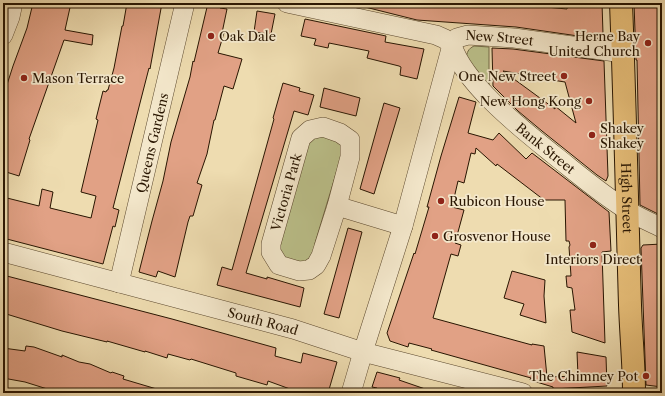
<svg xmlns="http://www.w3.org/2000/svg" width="665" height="396" viewBox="0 0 665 396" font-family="'Libre Caslon Text',serif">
<rect width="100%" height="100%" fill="#eedcb0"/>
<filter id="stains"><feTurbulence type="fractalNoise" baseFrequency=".005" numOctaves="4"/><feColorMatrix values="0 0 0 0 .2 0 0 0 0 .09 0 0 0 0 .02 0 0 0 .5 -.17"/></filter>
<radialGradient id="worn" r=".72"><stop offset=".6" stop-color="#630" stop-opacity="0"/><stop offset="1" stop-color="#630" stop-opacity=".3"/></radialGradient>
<!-- green -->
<g fill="#bbc08a" stroke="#726a46">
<path d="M474,46L489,47V87L466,59C467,52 468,49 474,46Z"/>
<polygon points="321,133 343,143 341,157 315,243 316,258 297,266 278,253 307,140"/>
</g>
<!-- building -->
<g fill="#e1a185" stroke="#281501" fill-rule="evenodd">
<polygon points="33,3 71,3 65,30 93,35 92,45 64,40 29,139 30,140 19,176 3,171 3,97 13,66 27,28"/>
<polygon points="127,3 162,3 150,69 149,68 113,208 119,210 115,227 113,226 103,264 3,238 3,197 39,206 42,189 53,192 50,208 91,218 96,196 81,192 98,120 96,119 103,91 106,92 107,90 108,90 114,68 122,26 123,26"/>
<polygon points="208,3 221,3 220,8 227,9 222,33 224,33 218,53 242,59 233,89 224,86 215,120 214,120 207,154 197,183 202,185 193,216 190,216 188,222 175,277 158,271 156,277 139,272 152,221 163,181 171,142 190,77 193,61 194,62"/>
<polygon points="366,3 546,3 546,7 567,9 568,3 602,3 603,34 599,39 516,27 417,20 365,7"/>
<polygon points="634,3 656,3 656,5 662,5 662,132 658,132 658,168 661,168 662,216 640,205 637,60 636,60"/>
<polygon points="257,11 275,14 271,34 254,32"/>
<polygon points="305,19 386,36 385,42 424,49 417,79 400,75 401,67 399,66 367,58 369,51 329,43 328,48 314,45 316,39 301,36"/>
<path d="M492,48L513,49L604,61L608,176L606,181L597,175L542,131L518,111L493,86ZM503,71L539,77L540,75L552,80L565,82L576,123L555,106V109Z"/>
<polygon points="283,83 300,88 299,91 314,95 308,115 294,111 246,273 267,279 267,277 304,288 300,307 217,285 222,267 232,270 274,119 273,118"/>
<polygon points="324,88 360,98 356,116 320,107"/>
<polygon points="459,97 476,102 468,133 493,140 499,133 526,159 532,153 609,212 611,251 602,252 605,343 572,332 570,310 575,310 572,288 567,287 566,276 571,276 569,247 570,245 569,241 566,241 565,200 544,200 497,164 496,166 476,148 475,154 471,153 464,183 458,181 452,207 464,210 455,243 461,245 458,256 451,254 433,318 532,345 532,344 544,346 547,377 578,376 577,352 606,357 607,386 553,389 553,387 530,380 531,378 431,350 432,349 409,343 408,347 390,341 387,333 414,253 415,254 429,207 427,207 441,156"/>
<polygon points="384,103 400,108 374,194 360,189"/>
<polygon points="348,228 362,232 339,318 324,314"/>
<polygon points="662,244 662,387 646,385 641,248 643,245"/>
<polygon points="512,271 545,280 544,296 546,323 520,315 524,304 504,298"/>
<polygon points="3,275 172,319 276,348 275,356 301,363 303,353 337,362 328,393 301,393 268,381 267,385 236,376 236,373 191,359 190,360 168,354 167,358 145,351 145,352 107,341 107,342 62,331 3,313"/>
<polygon points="26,346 34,347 62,357 62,355 79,362 90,364 111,373 112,372 124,376 123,379 160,390 160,393 60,393 25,382 3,378 3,348 25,351"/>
<polygon points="377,372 400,378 399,380 431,391 431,393 375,393 377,388 372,387"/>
</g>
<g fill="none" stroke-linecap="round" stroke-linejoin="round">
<!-- minor casing -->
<g stroke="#5a472d" stroke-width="20">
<g id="minor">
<polyline points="287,3 436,35 445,39 452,45"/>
<polyline points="3,35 10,17 13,3"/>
<path id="s1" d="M452,45C464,84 523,130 554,155C578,174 601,194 627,210C638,217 650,222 662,228"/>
<polygon points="323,127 340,133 350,140 350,157 337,206 321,256 316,265 309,270 299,271 279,265 271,252 271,244 301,138 310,130"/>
<polyline points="337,206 403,226"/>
<path id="s2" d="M3,252L293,329L363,352L523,393"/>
<path id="s3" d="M119,283L185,3"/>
<path id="s4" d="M351,393L363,352L403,226L452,45L457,38L468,35L514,38L623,53"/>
</g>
</g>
<!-- major casing -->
<g stroke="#281501" stroke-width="24">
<g id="major">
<path id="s5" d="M621,3C625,104 627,205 630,305C631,335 634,364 634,393"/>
</g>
</g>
<!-- minor -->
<use href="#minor" stroke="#f4e8cc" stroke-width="19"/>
<!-- major -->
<use href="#major" stroke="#e7be78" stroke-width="22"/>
</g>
<!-- markers -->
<g fill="#8f2418" stroke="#f4e8cc" stroke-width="1.5">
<circle cx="211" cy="36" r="4"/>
<circle cx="648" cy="43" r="4"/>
<circle cx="564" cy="76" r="4"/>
<circle cx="24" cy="78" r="4"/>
<circle cx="589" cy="101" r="4"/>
<circle cx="592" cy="135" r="4"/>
<circle cx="441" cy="201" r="4"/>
<circle cx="435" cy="236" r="4"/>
<circle cx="593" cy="245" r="4"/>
<circle cx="646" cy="376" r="4"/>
</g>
<g text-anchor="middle" stroke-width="3.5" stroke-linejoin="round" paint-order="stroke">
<!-- poi labels -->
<g font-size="13" fill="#281501" stroke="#f4e8cc" text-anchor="start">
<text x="219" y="41">Oak Dale</text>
<text x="640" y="41" text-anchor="end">Herne Bay<tspan x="640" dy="15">United Church</tspan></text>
<text x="556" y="81" text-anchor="end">One New Street</text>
<text x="32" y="83">Mason Terrace</text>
<text x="581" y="106" text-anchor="end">New Hong Kong</text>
<text x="600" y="133">Shakey<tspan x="600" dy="15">Shakey</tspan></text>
<text x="449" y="206">Rubicon House</text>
<text x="443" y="241">Grosvenor House</text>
<text x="593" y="264" text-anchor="middle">Interiors Direct</text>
<text x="638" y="381" text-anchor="end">The Chimney Pot</text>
</g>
<!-- street labels -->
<g font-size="13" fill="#281501" stroke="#f4e8cc">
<text dy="5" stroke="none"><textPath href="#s4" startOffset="414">New Street</textPath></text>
<text dy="5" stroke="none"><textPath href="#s3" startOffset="144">Queens Gardens</textPath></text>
<text dy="5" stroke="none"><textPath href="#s1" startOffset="141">Bank Street</textPath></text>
<text transform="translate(286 192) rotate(-74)" y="5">Victoria Park</text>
<text dy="5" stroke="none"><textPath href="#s5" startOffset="195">High Street</textPath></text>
<text dy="5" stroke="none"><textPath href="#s2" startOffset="269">South Road</textPath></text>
</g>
</g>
<!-- margin -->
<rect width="665" height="396" fill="none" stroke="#eedcb0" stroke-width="16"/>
<rect x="4" y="4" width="657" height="388" fill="none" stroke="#281501" stroke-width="2"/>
<rect x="8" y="8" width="649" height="380" fill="none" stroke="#281501"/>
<rect width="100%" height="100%" filter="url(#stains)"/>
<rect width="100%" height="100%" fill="url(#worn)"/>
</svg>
